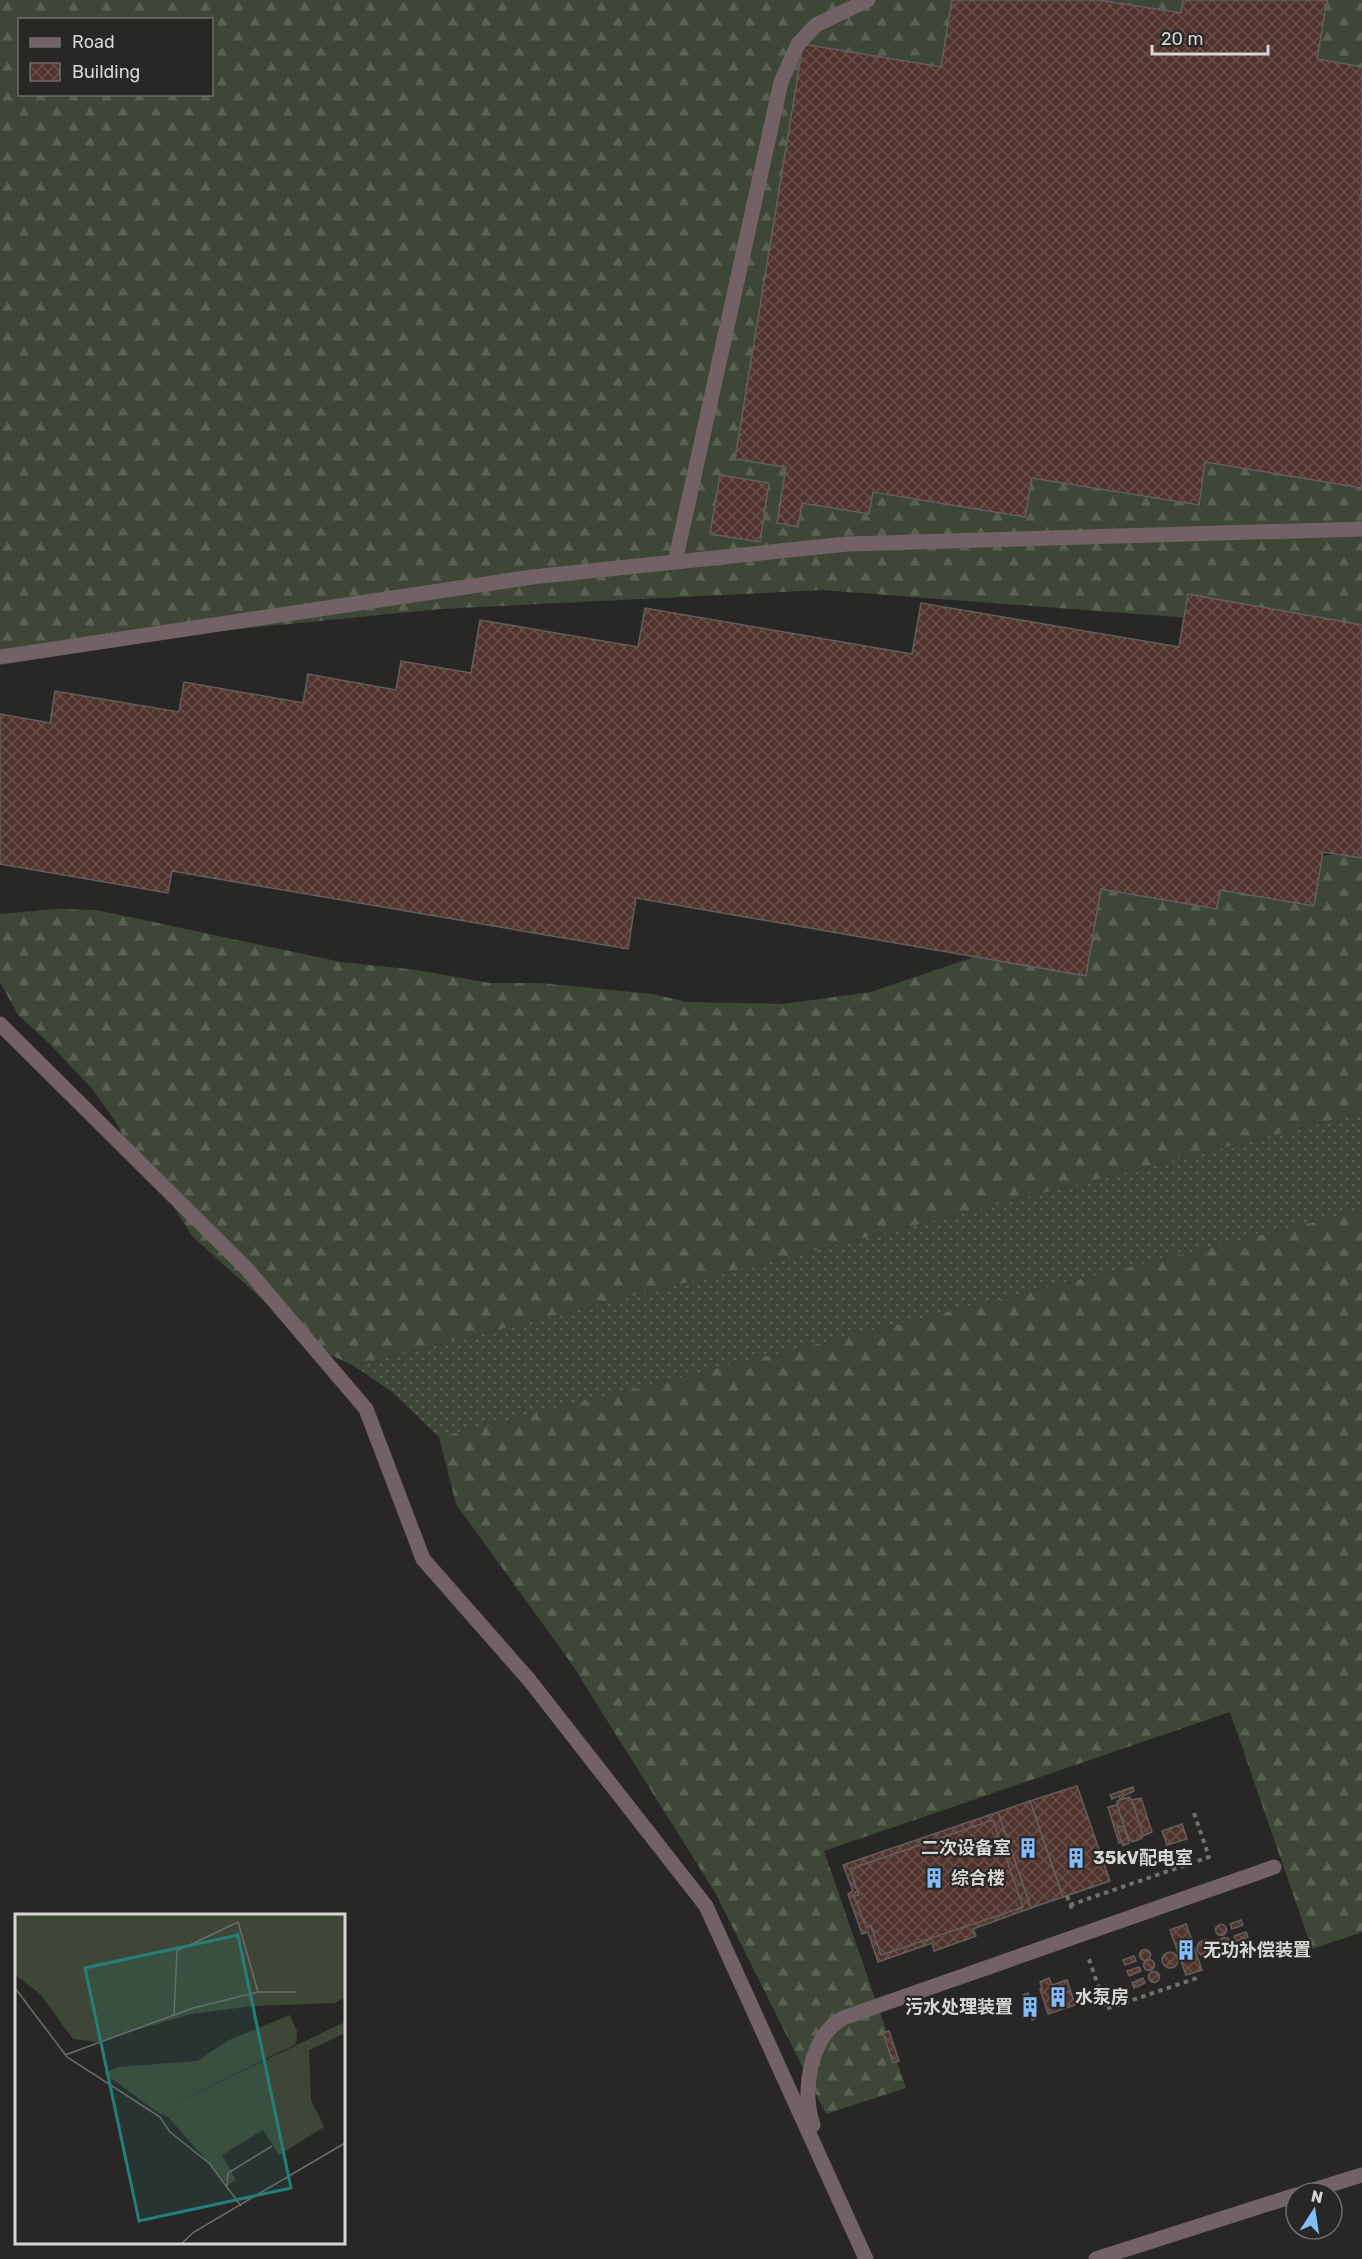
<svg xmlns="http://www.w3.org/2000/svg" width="1362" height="2259" viewBox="0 0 1362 2259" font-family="Rubik,'Noto Sans SC',sans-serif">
<defs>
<pattern id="grass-dots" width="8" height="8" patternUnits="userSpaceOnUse" patternTransform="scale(1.5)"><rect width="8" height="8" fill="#3e4737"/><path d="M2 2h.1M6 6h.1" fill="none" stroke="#596153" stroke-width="1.8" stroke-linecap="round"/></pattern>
<pattern id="forest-firs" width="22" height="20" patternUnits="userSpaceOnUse" patternTransform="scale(1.5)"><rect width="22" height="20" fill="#3e4737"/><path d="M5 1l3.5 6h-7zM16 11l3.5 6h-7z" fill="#596153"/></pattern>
<pattern id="building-cross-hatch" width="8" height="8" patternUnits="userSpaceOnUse" patternTransform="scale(1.5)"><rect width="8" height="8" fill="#52342e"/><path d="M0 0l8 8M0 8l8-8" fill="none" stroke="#6a504b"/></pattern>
</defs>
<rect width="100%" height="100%" fill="#282725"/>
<!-- grass -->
<polygon fill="url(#grass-dots)" points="1362,1113 1362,1210 439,1437 391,1391 354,1366"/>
<!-- forest -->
<g fill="url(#forest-firs)" fill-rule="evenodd">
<path d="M0,0H1362V631L822,590L440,609L0,653ZM20,20H212V94H20Z"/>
<polygon points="1362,851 1362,1113 354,1366 316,1348 192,1236 157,1179 133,1156 117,1124 93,1090 48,1042 18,1015 0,982 0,914 56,909 97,910 341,962 417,970 490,983 540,983 581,987 652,994 687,1002 782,1004 871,992 974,957 1041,924 1094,884"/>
<polygon points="1362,1210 1362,1932 1312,1949 1230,1712 824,1851 906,2088 826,2114 716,1894 571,1663 456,1504 439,1437"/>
</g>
<!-- building -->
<g fill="url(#building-cross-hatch)" stroke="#625f5e" stroke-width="1.5">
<polygon points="952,0 1099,0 1181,13 1183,0 1327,0 1317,59 1362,67 1362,187 1360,198 1362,199 1362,488 1205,462 1199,505 1032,478 1025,517 873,492 869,514 802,503 798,527 777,523 786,467 735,459 803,44 941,67"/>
<polygon points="720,475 769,483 760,542 710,534"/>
<polygon points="1188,594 1362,625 1362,858 1323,852 1314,906 1220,890 1217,909 1101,889 1086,976 636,898 628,949 172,871 168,893 0,864 0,714 50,723 55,691 179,712 184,682 303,703 308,674 396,690 401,661 471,673 480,620 638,647 645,608 912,654 921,603 1179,647"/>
<polygon points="1077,1786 1110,1881 1063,1897 1030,1801"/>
<polygon points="1133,1787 1134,1791 1123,1796 1124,1798 1120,1799 1119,1796 1112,1799 1110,1795"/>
<polygon points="1129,1797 1132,1800 1144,1834 1141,1839 1132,1842 1128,1839 1117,1805 1117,1801"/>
<polygon points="1141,1798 1152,1832 1143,1836 1132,1800"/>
<polygon points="1030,1801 1063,1897 1031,1908 998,1812"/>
<polygon points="1117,1805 1129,1840 1119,1843 1108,1807"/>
<polygon points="998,1812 1031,1908 973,1929 976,1936 934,1951 932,1943 878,1962 868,1932 862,1934 848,1894 853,1891 843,1865"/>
<polygon points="993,1820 1023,1907 881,1955 871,1926 866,1927 854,1896 859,1895 850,1869"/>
<polygon points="1182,1824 1187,1839 1167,1845 1162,1831"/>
<polygon points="1124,1826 1129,1843 1123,1846 1117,1827"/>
<polygon points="1241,1920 1243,1925 1232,1929 1230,1924"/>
<polygon points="1186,1924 1202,1970 1186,1975 1170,1930"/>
<circle cx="1221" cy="1930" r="5.5"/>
<polygon points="1246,1932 1248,1937 1236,1941 1234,1936"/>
<circle cx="1225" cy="1943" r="5.5"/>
<circle cx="1205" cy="1948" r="8"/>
<polygon points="1250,1943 1252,1947 1240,1952 1238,1947"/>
<circle cx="1230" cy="1953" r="5.5"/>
<circle cx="1145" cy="1955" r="5.5"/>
<circle cx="1170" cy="1960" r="8"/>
<polygon points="1134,1956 1136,1961 1125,1965 1123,1960"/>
<circle cx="1149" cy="1965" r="5.5"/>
<polygon points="1139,1967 1141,1971 1129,1976 1127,1971"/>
<circle cx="1154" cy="1977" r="5.5"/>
<polygon points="1049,1978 1052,1985 1067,1980 1075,2005 1048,2014 1040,1989 1042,1988 1040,1982"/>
<polygon points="1143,1978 1145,1983 1134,1988 1132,1983"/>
<polygon points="1028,1993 1036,2018 1032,2020 1023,1995"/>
<polygon points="889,2031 899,2061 893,2063 883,2033"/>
</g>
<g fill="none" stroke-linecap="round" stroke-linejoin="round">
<!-- path -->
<g stroke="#71706f" stroke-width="4" stroke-dasharray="4.5 4.5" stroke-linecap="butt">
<polyline points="1067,1896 1072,1909"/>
<polyline points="1070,1905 1209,1857 1193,1810"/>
<polyline points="1089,1959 1106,2009 1197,1978"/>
</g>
<!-- minor -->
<g stroke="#726265" stroke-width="15">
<polyline points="675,562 781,82 798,44 816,25 868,0"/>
<polyline points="0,657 532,577 847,544 1362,529"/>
<polyline points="0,1024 246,1268 366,1409 423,1559 530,1681 706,1906 866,2259"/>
<path d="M813,2125C801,2091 810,2037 843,2018L1274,1867"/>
<polyline points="1304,2193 1362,2175"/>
<polyline points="1096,2259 1296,2195"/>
</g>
</g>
<!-- icons -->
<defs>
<g id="building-bare" transform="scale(1.62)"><path d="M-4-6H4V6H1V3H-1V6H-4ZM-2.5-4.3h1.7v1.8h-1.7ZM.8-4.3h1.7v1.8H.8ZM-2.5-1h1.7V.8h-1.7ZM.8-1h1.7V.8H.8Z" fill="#83bcfb" stroke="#282725" stroke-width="2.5" paint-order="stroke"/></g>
</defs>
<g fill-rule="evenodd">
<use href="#building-bare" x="1028" y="1848"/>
<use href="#building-bare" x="1076" y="1858"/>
<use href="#building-bare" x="934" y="1878"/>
<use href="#building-bare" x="1186" y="1950"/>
<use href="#building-bare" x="1058" y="1997"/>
<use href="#building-bare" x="1030" y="2007"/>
</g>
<g text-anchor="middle" stroke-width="4.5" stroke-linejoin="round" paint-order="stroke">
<!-- poi labels -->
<g font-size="18" font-weight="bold" fill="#d6d5d4" stroke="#282725" text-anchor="start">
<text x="1011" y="1854" text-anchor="end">二次设备室</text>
<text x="1093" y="1864">35kV配电室</text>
<text x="951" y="1884">综合楼</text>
<text x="1203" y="1956">无功补偿装置</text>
<text x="1075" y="2003">水泵房</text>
<text x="1013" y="2013" text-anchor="end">污水处理装置</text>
</g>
</g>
<!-- overview -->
<g transform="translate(15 1914)">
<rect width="330" height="330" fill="#282725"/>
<path d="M330,108V119L154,204L142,198Z" fill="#3e4737"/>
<path d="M0,1H330V83L320,89L239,92L176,100L81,128L58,125L25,80L0,61ZM275,101L282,117L281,130L142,198L89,159L103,153L182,147L214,126ZM294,136L296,186L309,213L264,241L248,216L207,241L221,266L213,271L154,204Z" fill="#3e4737"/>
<path fill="none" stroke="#6e6d6b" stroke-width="1.5" d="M0,74L52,143L145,203L155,218L195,250L226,292M159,100L162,37L223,8L243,78M50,141L178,94L243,78H281M212,273L213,259L257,232M167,329L179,318L330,229"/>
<path fill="#238078" fill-opacity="0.15" stroke="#238078" stroke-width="3" d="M223,21L276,274L124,307L70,54Z"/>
<rect width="330" height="330" fill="none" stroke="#d6d5d4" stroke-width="3"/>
</g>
<!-- legend -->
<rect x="18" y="18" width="195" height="78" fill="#282725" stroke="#6e6d6b" stroke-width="1.5"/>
<rect x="30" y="38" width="30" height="9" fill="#726265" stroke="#6e6d6b" stroke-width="1.5"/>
<text x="72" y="48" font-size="18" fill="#d6d5d4">Road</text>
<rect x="30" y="63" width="30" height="18" fill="url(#building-cross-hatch)" stroke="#6e6d6b" stroke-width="1.5"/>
<text x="72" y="78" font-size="18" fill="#d6d5d4">Building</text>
<!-- north arrow -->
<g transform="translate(1314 2211) rotate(12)"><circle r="28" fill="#282725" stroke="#6e6d6b" stroke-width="1.5"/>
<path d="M0-4.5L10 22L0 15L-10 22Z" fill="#83bcfb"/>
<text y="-9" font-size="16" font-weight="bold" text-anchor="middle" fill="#d6d5d4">N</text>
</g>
<!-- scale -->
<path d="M1152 45v9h116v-9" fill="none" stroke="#d6d5d4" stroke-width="3"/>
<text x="1161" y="45" font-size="18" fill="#d6d5d4" stroke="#282725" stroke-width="4.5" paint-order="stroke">20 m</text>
</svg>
